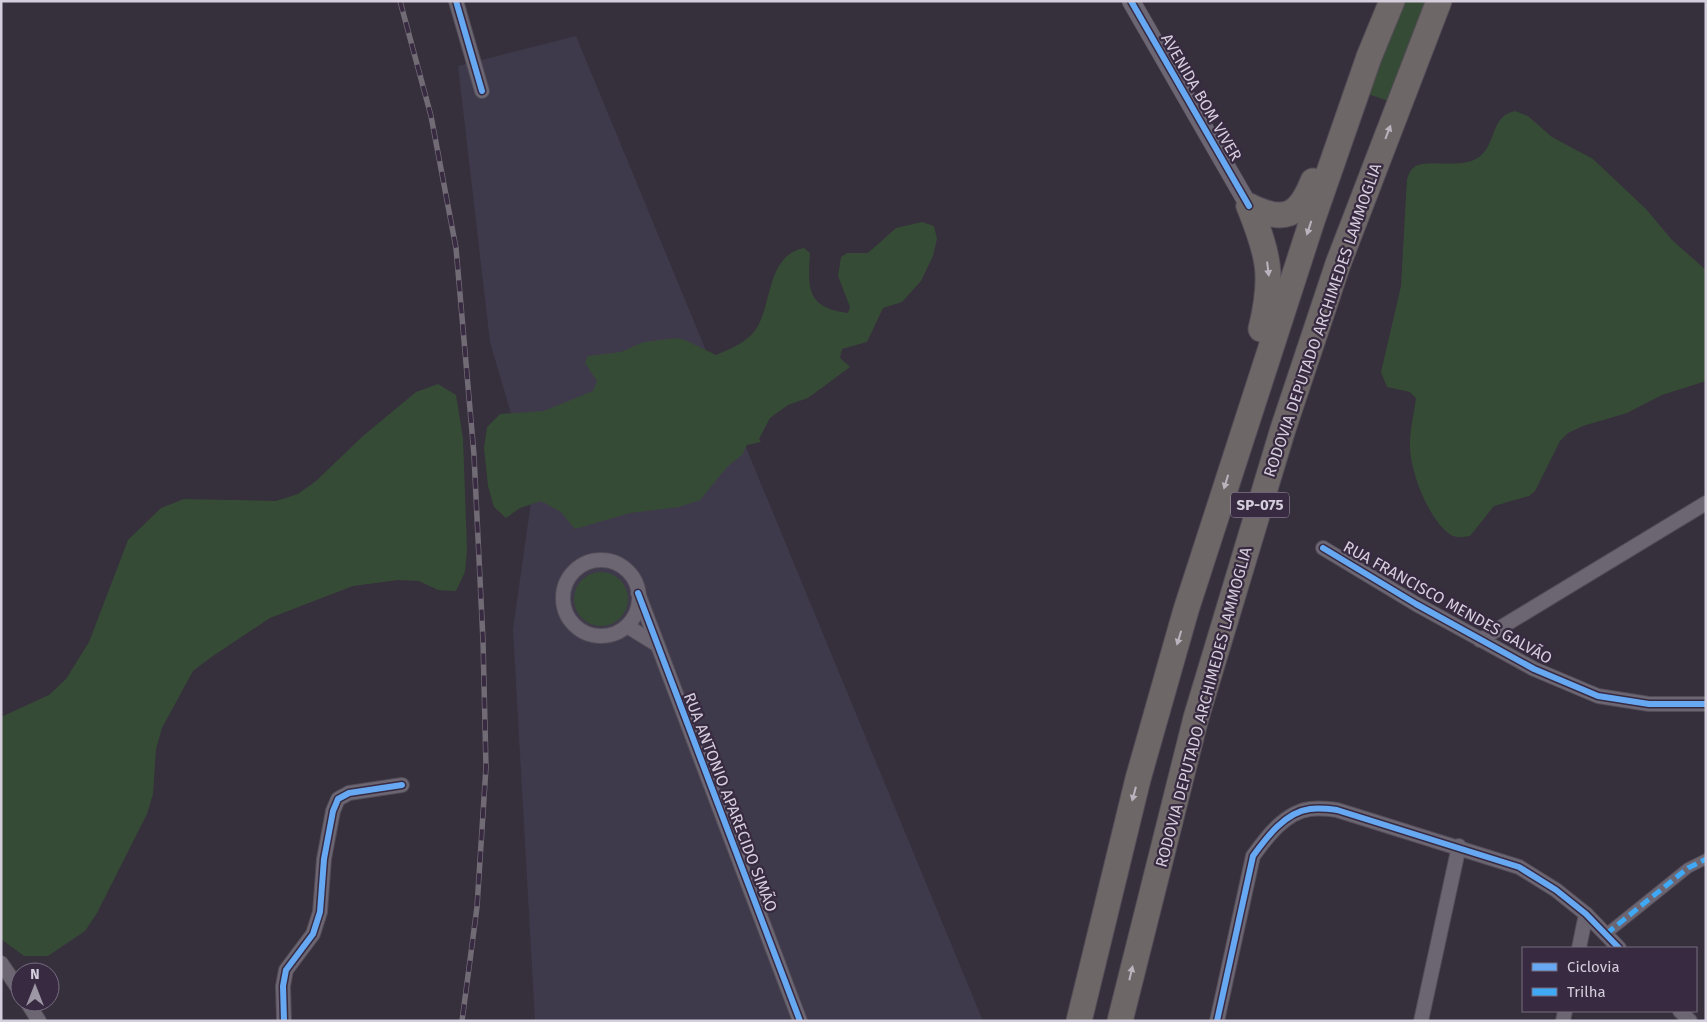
<svg xmlns="http://www.w3.org/2000/svg" width="1707" height="1022" viewBox="0 0 1707 1022" font-family="'Fira Sans',sans-serif">
<rect width="100%" height="100%" fill="#362f3c"/>
<!-- industrial -->
<polygon fill="#3f3a4b" points="576,36 983,1021 535,1021 513,629 533,488 490,342 458,66"/>
<!-- green -->
<g fill="#364b35">
<polygon points="1401,1 1431,1 1391,102 1365,93"/>
<path d="M1515,111L1528,116L1552,137L1593,159L1646,209L1672,240L1706,270V381L1662,395L1627,413L1583,426L1568,433L1560,441L1535,491L1529,496L1494,506L1470,536C1463,537 1456,538 1451,535C1429,521 1411,473 1410,449C1409,433 1414,414 1416,398L1410,392L1387,387L1381,372L1401,286L1407,179C1408,176 1410,171 1412,169C1424,156 1461,171 1479,157C1497,144 1490,116 1515,111Z"/>
<path d="M922,222L934,226L937,239L933,256L921,281L902,302L883,308L867,342L842,349L840,358L850,367L808,398L788,405L770,418L759,439L761,442L747,445L742,455L728,466L700,500L679,507L630,513L575,529L561,512L541,501L520,508L506,518L494,507L488,486L484,448L487,427L500,414L544,411L593,391L597,381L585,363L588,356L621,352L644,342L677,338L685,340L716,355C732,348 751,341 759,324C772,297 769,255 804,248L810,253C808,288 806,308 848,313L850,307L838,276L841,257L847,253H868L896,228Z"/>
<polygon points="438,384 456,395 463,438 467,550 465,572 456,591 438,590 419,581 398,580 353,586 270,618 210,658 193,671 162,728 156,749 153,794 147,814 97,913 85,931 48,956 24,956 1,939 1,717 49,695 66,679 89,642 128,540 161,508 184,499 276,501 298,494 316,481 363,436 416,392"/>
<circle cx="601" cy="599" r="27"/>
</g>
<g fill="none" stroke-linecap="round" stroke-linejoin="round">
<!-- pedestrian casing -->
<g stroke="#524c57" stroke-width="12">
<polyline id="pedestrian" points="1606,934 1688,868 1706,859"/>
</g>
<!-- minor casing -->
<g stroke="#524c57" stroke-width="16">
<g id="minor">
<polyline points="456,1 482,91"/>
<polyline points="1323,548 1416,604 1534,669 1598,696 1649,704 1706,704"/>
<circle cx="601" cy="598" r="38"/>
<polyline points="638,593 800,1021"/>
<polyline points="627,626 656,644"/>
<polyline points="1480,640 1706,503"/>
<polyline points="1579,948 1586,914"/>
<polyline points="1,963 20,991"/>
<polyline points="27,1002 39,1021"/>
<polyline points="1680,1011 1690,1021"/>
<polyline points="284,1021 283,986 286,970 313,934 320,912 324,859 333,811 338,799 349,793 402,785"/>
<path d="M1217,1021L1253,856C1266,838 1285,812 1310,809C1318,808 1329,809 1337,810L1519,867L1556,890L1586,914L1619,948"/>
<polyline points="1421,1021 1459,846"/>
<polyline points="1563,1021 1565,1011"/>
</g>
</g>
<!-- tertiary casing -->
<g stroke="#524c57" stroke-width="19">
<polyline id="tertiary" points="1131,1 1249,206"/>
</g>
<!-- motorway casing -->
<g stroke="#524c57" stroke-width="27">
<g id="motorway">
<path d="M1249,206C1269,256 1274,276 1261,329"/>
<path d="M1249,206C1284,223 1299,217 1313,181"/>
<polyline points="1079,1021 1138,779 1186,610 1312,221 1369,57 1392,1"/>
<polyline points="1120,1021 1196,718 1283,429 1338,264 1439,1"/>
</g>
</g>
<!-- pedestrian -->
<use href="#pedestrian" stroke="#6c6672" stroke-width="10"/>
<!-- minor -->
<use href="#minor" stroke="#6c6672" stroke-width="14"/>
<!-- tertiary -->
<use href="#tertiary" stroke="#6c6672" stroke-width="18"/>
<!-- motorway -->
<use href="#motorway" stroke="#6e6767" stroke-width="25"/>
<!-- rail casing -->
<g stroke="#716b75" stroke-width="5.5">
<polyline id="rail" points="400,1 431,116 456,248 474,455 483,641 486,767 477,907 462,1021"/>
</g>
<!-- rail -->
<use href="#rail" stroke="#372a41" stroke-width="4" stroke-dasharray="11" stroke-linecap="butt"/>
<!-- quiet -->
<polyline stroke="#3fa9f5" stroke-width="5" stroke-dasharray="10 5" stroke-linecap="butt" points="1606,934 1688,868 1706,859"/>
<!-- cycleway casing -->
<g stroke="#372a41" stroke-width="9">
<g id="cycleway">
<polyline points="456,1 482,91"/>
<polyline points="1131,1 1249,206"/>
<polyline points="1323,548 1416,604 1534,669 1598,696 1649,704 1706,704"/>
<polyline points="638,593 800,1021"/>
<polyline points="284,1021 283,986 286,970 313,934 320,912 324,859 333,811 338,799 349,793 402,785"/>
<path d="M1217,1021L1253,856C1266,838 1285,812 1310,809C1318,808 1329,809 1337,810L1519,867L1556,890L1586,914L1619,948"/>
</g>
</g>
<!-- cycleway -->
<use href="#cycleway" stroke="#66a8f1" stroke-width="6"/>
</g>
<!-- one-way arrows -->
<defs><path id="oneway-solid" d="M-6-.8H1V-3.2L6.5 0L1 3.2V.8H-6Z" transform="scale(1.25)"/></defs>
<g fill="#bbb4bf">
<use href="#oneway-solid" transform="translate(1388 132) rotate(-69)"/>
<use href="#oneway-solid" transform="translate(1309 228) rotate(108)"/>
<use href="#oneway-solid" transform="translate(1268 269) rotate(83)"/>
<use href="#oneway-solid" transform="translate(1226 482) rotate(107)"/>
<use href="#oneway-solid" transform="translate(1179 638) rotate(107)"/>
<use href="#oneway-solid" transform="translate(1134 794) rotate(105)"/>
<use href="#oneway-solid" transform="translate(1131 973) rotate(-77)"/>
</g>
<g text-anchor="middle" stroke-width="4.5" stroke-linejoin="round" paint-order="stroke">
<!-- shield labels -->
<rect fill="#372a41" stroke="#a69dae" stroke-width="1" x="1231" y="492.5" width="58" height="25" rx="4"/>
<g font-size="15" font-weight="bold" fill="#d5cedc">
<text x="1260" y="510">SP-075</text>
</g>
<!-- street labels -->
<g font-size="16" fill="#d5cedc" stroke="#372a41">
<text transform="translate(1202 97) rotate(60)" y="6">AVENIDA BOM VIVER</text>
<text transform="translate(1322 320) rotate(-71)" y="6">RODOVIA DEPUTADO ARCHIMEDES LAMMOGLIA</text>
<text transform="translate(1448 602) rotate(29)" y="6">RUA FRANCISCO MENDES GALVÃO</text>
<text transform="translate(1203 707) rotate(-75)" y="6">RODOVIA DEPUTADO ARCHIMEDES LAMMOGLIA</text>
<text transform="translate(731 802) rotate(69)" y="6">RUA ANTONIO APARECIDO SIMÃO</text>
</g>
</g>
<!-- border -->
<rect width="1707" height="1022" fill="none" stroke="#d5cedc" stroke-width="5"/>
<!-- legend -->
<rect x="1522" y="947" width="175" height="65" fill="#372a41" stroke="#766c7f"/>
<rect x="1532" y="963" width="25" height="8" fill="#66a8f1" stroke="#766c7f"/>
<text x="1567" y="972" font-size="15" fill="#d5cedc">Ciclovia</text>
<rect x="1532" y="988" width="25" height="8" fill="#3fa9f5" stroke="#766c7f"/>
<text x="1567" y="997" font-size="15" fill="#d5cedc">Trilha</text>
<!-- north arrow -->
<g transform="translate(35 987)"><circle r="24" fill="#372a41" stroke="#766c7f"/>
<path d="M0-4L9 19L0 12L-9 19Z" fill="#9d96a4"/>
<text y="-8" font-size="14" font-weight="bold" text-anchor="middle" fill="#d5cedc">N</text>
</g>
</svg>
